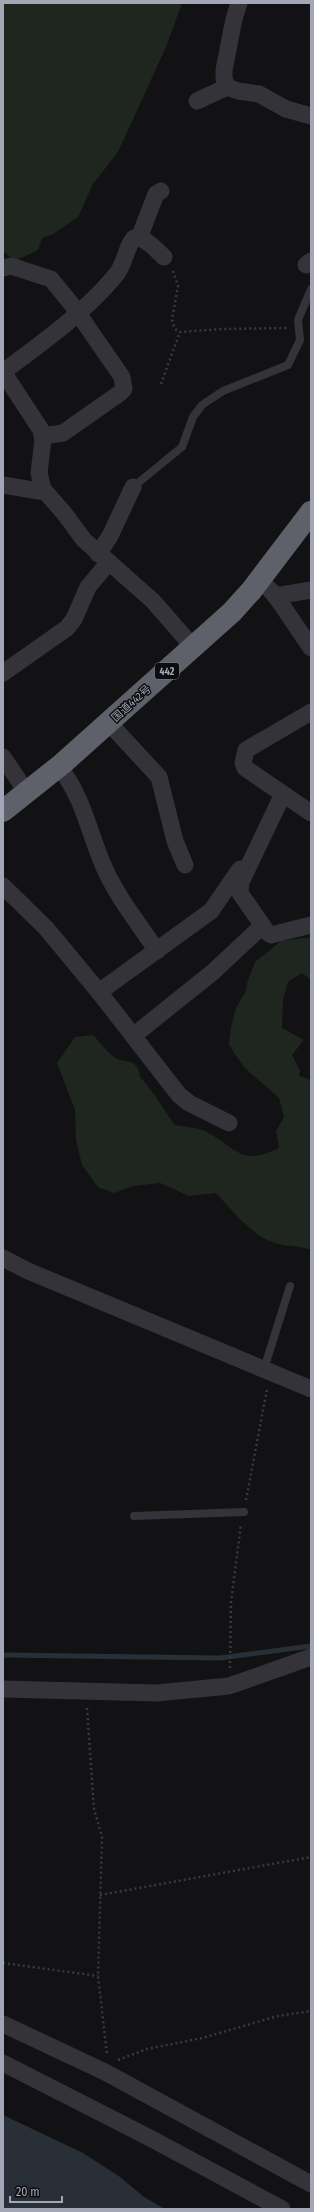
<svg xmlns="http://www.w3.org/2000/svg" width="314" height="2212" viewBox="0 0 314 2212" font-family="'Fira Sans Condensed','Noto Sans JP',sans-serif">
<rect width="100%" height="100%" fill="#121214"/>
<!-- green -->
<g fill="#1e261f">
<polygon points="3,3 182,3 166,47 118,152 93,184 78,217 53,234 42,238 38,250 15,261 3,251"/>
<path d="M311,937V980L302,973L288,982L283,1000L282,1028L304,1040L292,1055L300,1071L299,1076L311,1080V1250C298,1245 284,1247 272,1242C249,1233 233,1211 216,1193L189,1196L160,1183L133,1186L114,1193L98,1187L82,1165L76,1140L75,1110L57,1063L75,1037L93,1035C99,1041 105,1050 113,1056C124,1065 138,1056 140,1077C153,1090 163,1109 175,1125C184,1127 196,1127 205,1131C237,1148 241,1167 279,1148L276,1131L284,1117L279,1098L245,1068L234,1053L229,1044L231,1027L236,1008L246,991L247,983L255,962L281,941Z"/>
</g>
<!-- water -->
<polygon fill="#282f37" points="3,2115 83,2153 120,2177 144,2197 165,2209 3,2209"/>
<g fill="none" stroke-linecap="round" stroke-linejoin="round">
<!-- stream -->
<polyline stroke="#282f37" stroke-width="5" points="3,1655 220,1658 311,1646"/>
<!-- path -->
<g stroke="#393a40" stroke-width="2.5" stroke-dasharray="2 3" stroke-linecap="butt">
<polyline points="173,271 178,286 172,320 175,329 180,332 222,329 288,328"/>
<polyline points="161,384 180,332"/>
<polyline points="246,1500 267,1389"/>
<polyline points="230,1668 231,1602 241,1524"/>
<polyline points="87,1708 94,1809 102,1837 98,1976 107,2055"/>
<polyline points="100,1895 311,1857"/>
<polyline points="3,1963 98,1976"/>
<polyline points="118,2060 147,2049 202,2038 278,2016 311,2011"/>
</g>
<!-- lane -->
<g stroke="#333339" stroke-width="8">
<polyline points="133,487 182,447 193,417 202,405 223,391 288,365 300,340 298,320 311,289"/>
<polyline points="264,1369 290,1286"/>
<polyline points="134,1516 244,1512"/>
</g>
<!-- street -->
<g stroke="#333339" stroke-width="17">
<polyline points="239,3 234,19 224,70 224,78 227,87 238,91 259,94 286,109 311,116"/>
<polyline points="197,101 227,87"/>
<polyline points="139,238 156,194 161,191"/>
<polyline points="306,265 311,261"/>
<polyline points="3,268 11,266 51,279 73,306 122,377 124,389 120,393 63,433 42,436"/>
<polyline points="3,372 41,430 43,439 39,473 43,489 64,513 84,540 153,601 193,647"/>
<path d="M3,372C43,342 83,314 115,276C125,266 125,248 134,238C145,236 157,251 164,257"/>
<polyline points="3,485 45,492"/>
<polyline points="98,554 110,536 133,487"/>
<polyline points="260,580 275,595 311,648"/>
<polyline points="275,596 311,590"/>
<polyline points="3,673 67,628 74,619 88,587 109,562"/>
<polyline points="311,712 246,750 243,763 245,768 311,813"/>
<polyline points="109,723 159,777 175,841 185,865"/>
<polyline points="3,757 27,793"/>
<path d="M59,767C83,796 89,833 104,867C117,897 139,924 157,951"/>
<polyline points="283,794 241,882 240,893 267,932 271,935 311,925"/>
<polyline points="3,886 46,928 99,992 179,1095 189,1103 229,1123"/>
<polyline points="99,992 211,911 240,869"/>
<polyline points="133,1036 213,972 262,926"/>
<polyline points="3,1258 28,1271 311,1389"/>
<polyline points="3,1689 157,1693 229,1686 311,1657"/>
<polyline points="3,2024 105,2072 311,2184"/>
<polyline points="3,2063 150,2138 282,2209"/>
</g>
<!-- highway -->
<polyline stroke="#5f616a" stroke-width="22" points="3,811 62,764 232,612 251,591 311,512"/>
</g>
<g text-anchor="middle" stroke-width="3" stroke-linejoin="round" paint-order="stroke">
<!-- shield labels -->
<rect fill="#0d0d0f" stroke="#767983" stroke-width="1" x="155" y="663" width="24" height="16" rx="3"/>
<g font-size="10" font-weight="bold" fill="#a3a7b5">
<text x="167" y="675">442</text>
</g>
<!-- street labels -->
<g font-size="11" fill="#a3a7b5" stroke="#0d0d0f">
<text transform="translate(131 703) rotate(-42)" y="4">国道442号</text>
</g>
</g>
<!-- border -->
<rect width="314" height="2212" fill="none" stroke="#a3a7b5" stroke-width="8"/>
<!-- scale -->
<path d="M10 2196v6h52v-6" fill="none" stroke="#a3a7b5" stroke-width="2"/>
<text x="16" y="2196" font-size="12" fill="#a3a7b5" stroke="#0d0d0f" stroke-width="3" paint-order="stroke">20 m</text>
</svg>
